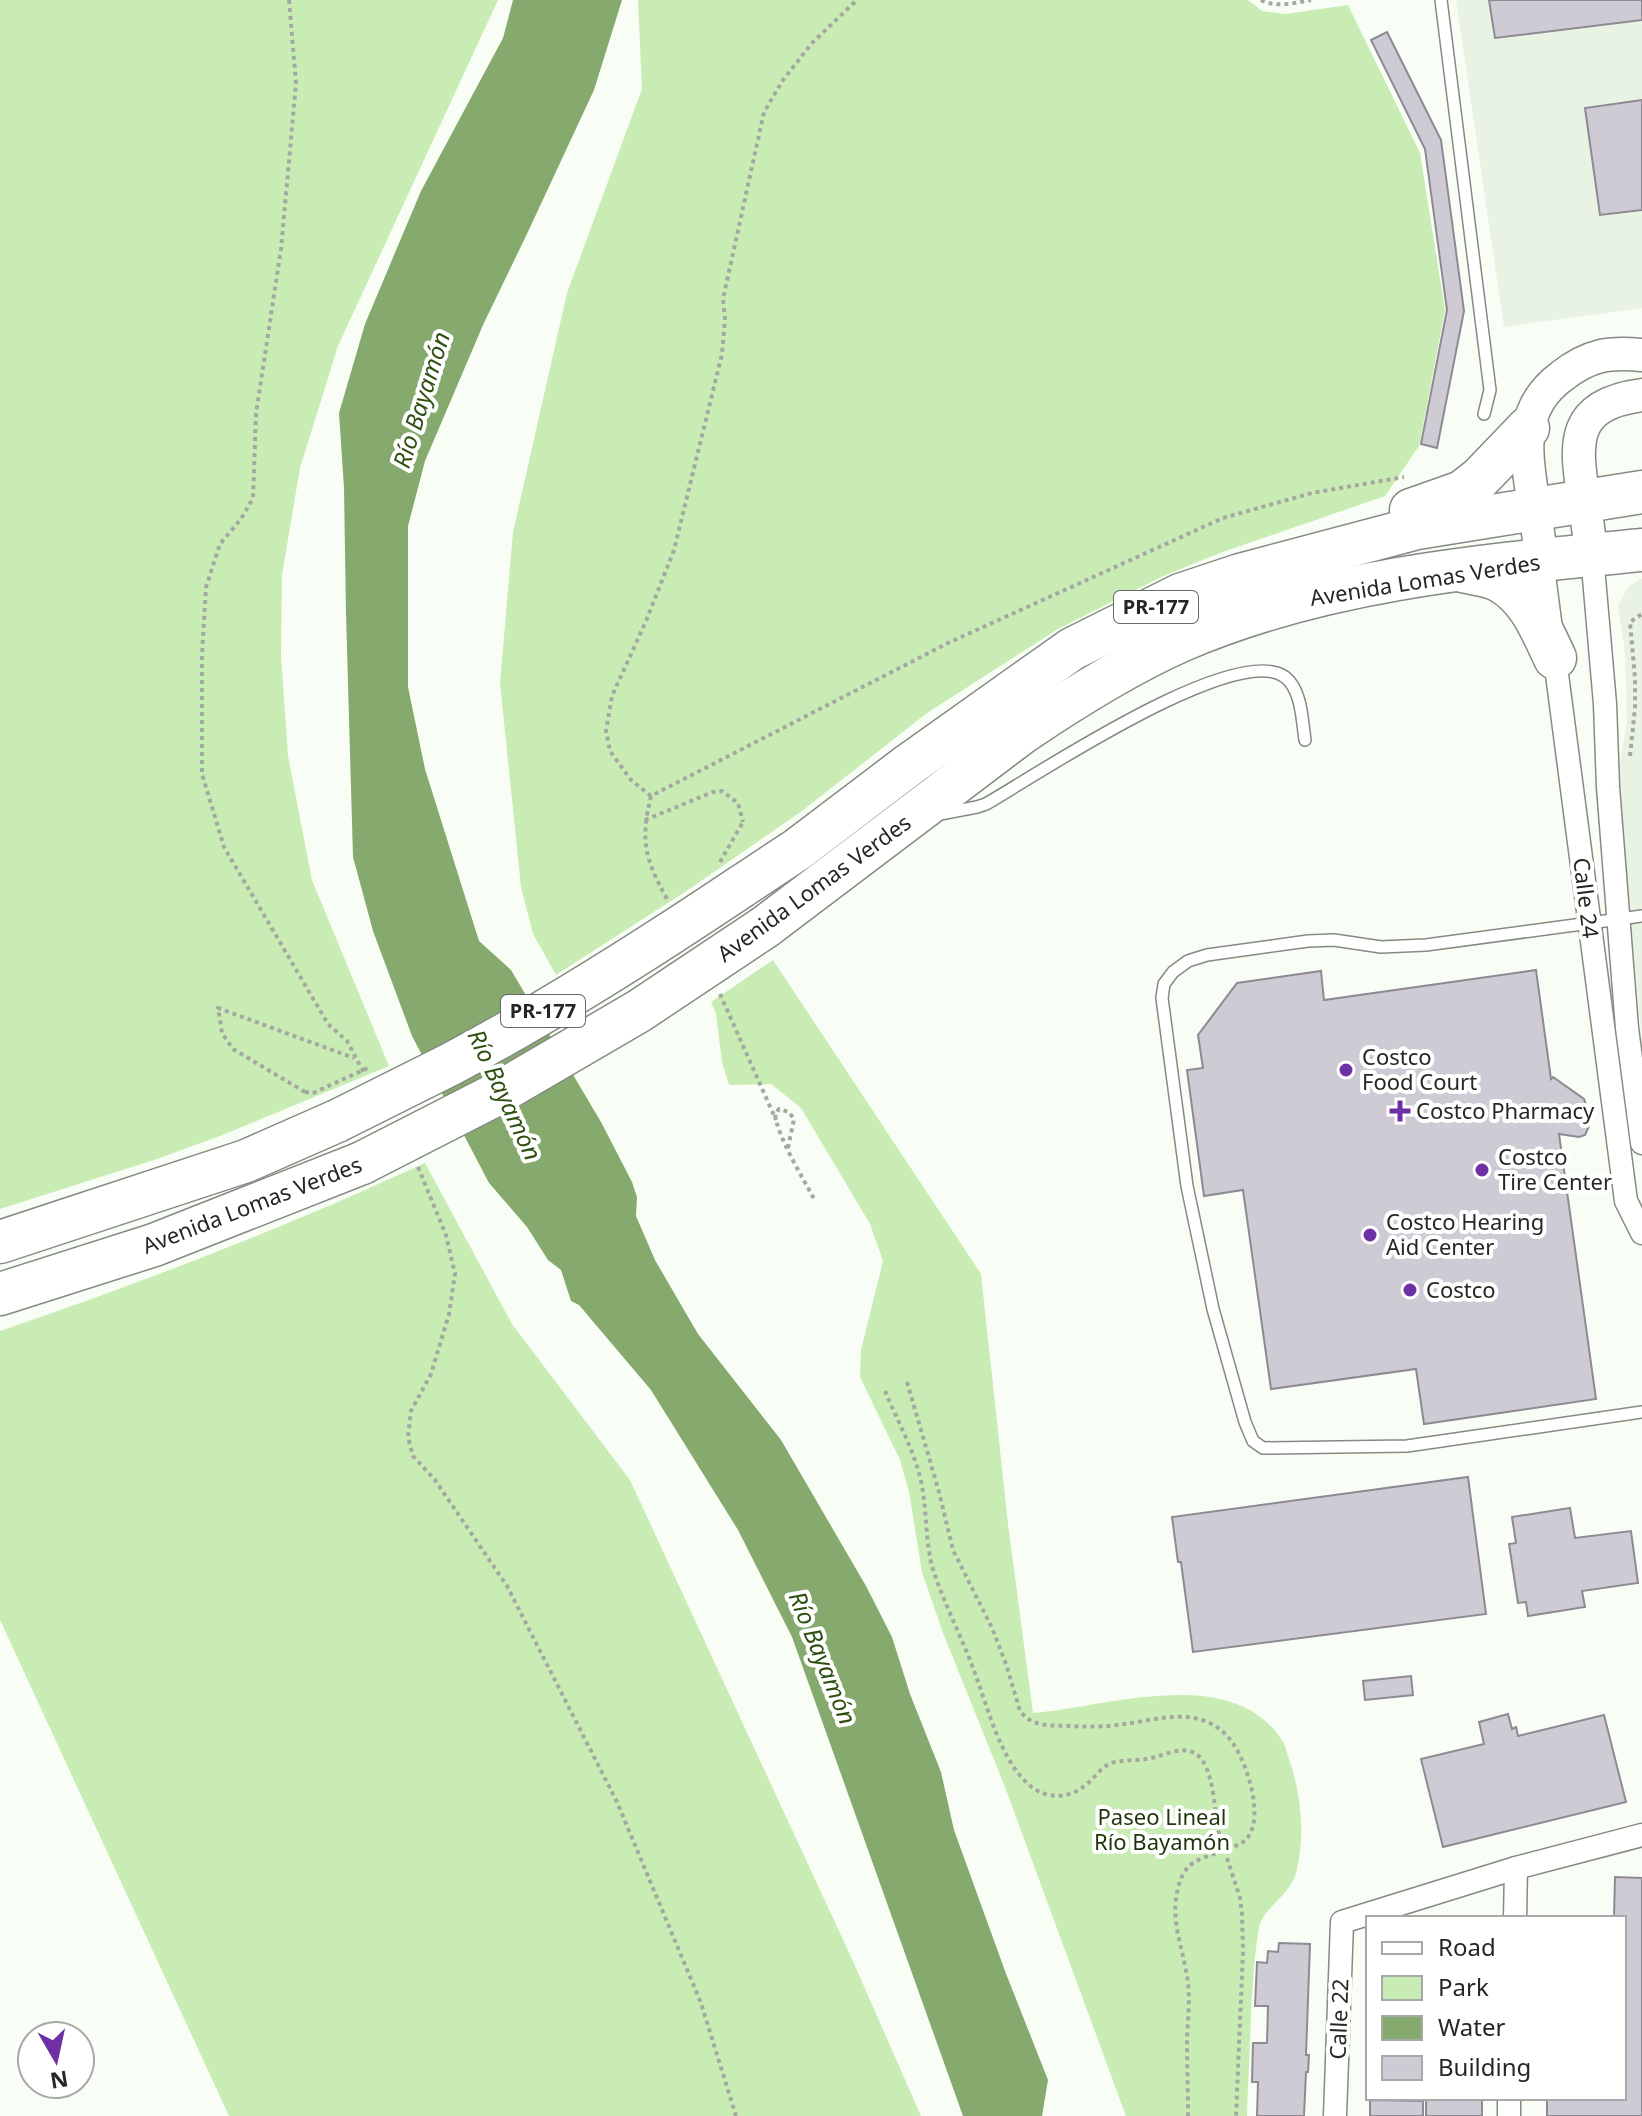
<svg xmlns="http://www.w3.org/2000/svg" width="1642" height="2116" viewBox="0 0 1642 2116" font-family="'Noto Sans',sans-serif">
<rect width="100%" height="100%" fill="#f8fef5"/>
<!-- built -->
<g fill="#e9f3e3">
<polygon points="1456,0 1642,0 1642,308 1504,327"/>
<polygon points="1640,579 1642,579 1642,1043 1618,775 1627,721 1625,653 1618,605 1628,587"/>
</g>
<!-- green -->
<g fill="#c9ecb4">
<polygon points="0,0 498,0 338,346 300,468 282,575 281,655 288,756 312,880 389,1066 225,1134 157,1159 0,1209"/>
<polygon points="638,0 1248,0 1262,11 1286,14 1348,5 1420,153 1445,310 1419,446 1385,496 1220,553 1161,577 1058,629 927,713 802,811 691,888 556,975 533,934 521,887 500,683 513,532 567,293 642,89"/>
<path d="M773,960L981,1274L1008,1524L1033,1713C1108,1707 1234,1662 1283,1742C1287,1749 1288,1758 1291,1765C1302,1800 1305,1838 1296,1873C1290,1896 1263,1907 1259,1928C1254,1956 1253,1984 1251,2013C1250,2047 1248,2082 1247,2116H1126L1005,1787L943,1633L922,1572L909,1492L900,1460L860,1377L861,1350L883,1261L870,1224L801,1108L771,1084L729,1085L722,1062L716,1014L711,1002Z"/>
<path d="M425,1163L512,1324L630,1480L852,1959L921,2116H229L0,1620V1331C102,1296 203,1259 302,1217C344,1200 384,1181 425,1163Z"/>
</g>
<!-- water -->
<polygon fill="#86aa6d" points="513,0 622,0 594,90 526,236 483,325 425,461 408,526 408,687 425,769 479,941 511,970 601,1122 632,1182 637,1197 636,1216 655,1260 698,1334 781,1440 866,1586 892,1637 910,1694 941,1772 954,1830 1005,1971 1048,2080 1042,2116 963,2116 792,1637 738,1530 651,1390 579,1305 571,1301 561,1270 548,1260 527,1227 489,1183 412,1036 373,931 353,857 346,614 344,488 339,413 365,324 421,191 503,38"/>
<!-- building -->
<g fill="#cfcbd5" stroke="#8e8a93" stroke-width="2">
<polygon points="1489,0 1642,0 1642,20 1495,38"/>
<polygon points="1387,32 1441,140 1464,311 1437,448 1421,444 1447,310 1425,149 1371,40"/>
<polygon points="1642,100 1642,210 1600,215 1585,108"/>
<polygon points="1536,970 1551,1079 1553,1077 1584,1099 1586,1105 1582,1114 1589,1126 1585,1135 1579,1137 1559,1134 1596,1399 1424,1424 1416,1369 1271,1389 1243,1190 1204,1196 1187,1070 1203,1068 1198,1035 1237,983 1321,971 1324,1000"/>
<polygon points="1468,1477 1486,1614 1193,1652 1181,1562 1178,1562 1172,1517"/>
<polygon points="1570,1508 1575,1538 1631,1531 1638,1583 1582,1591 1585,1607 1528,1616 1526,1602 1518,1603 1509,1544 1516,1543 1512,1517"/>
<polygon points="1411,1676 1413,1695 1365,1700 1363,1681"/>
<polygon points="1508,1714 1512,1729 1516,1727 1518,1736 1604,1715 1626,1802 1443,1847 1421,1759 1484,1744 1479,1722"/>
<polygon points="1615,1877 1642,1878 1642,2116 1547,2116 1547,2098 1624,2098 1624,1918 1614,1918"/>
<polygon points="1279,1943 1310,1944 1306,2055 1309,2055 1308,2072 1306,2072 1304,2116 1257,2116 1258,2082 1252,2082 1253,2043 1267,2043 1268,2006 1255,2006 1257,1962 1267,1963 1268,1951 1278,1952"/>
<rect x="1426" y="2098" width="56" height="18"/>
<polygon points="1370,2100 1423,2101 1423,2116 1370,2116"/>
</g>
<g fill="none" stroke-linecap="round" stroke-linejoin="round">
<!-- lane casing -->
<g stroke="#858a82" stroke-width="14">
<g id="lane">
<polyline points="1441,0 1490,390 1484,414"/>
<path d="M940,814L977,807L986,804C1035,776 1236,641 1285,677C1302,690 1302,721 1305,740"/>
<polyline points="1642,916 1426,945 1381,947 1334,940 1308,941 1207,955 1188,961 1173,972 1164,984 1162,998 1187,1186 1213,1309 1245,1422 1253,1441 1263,1448 1407,1446 1642,1412"/>
</g>
</g>
<!-- street casing -->
<g stroke="#858a82" stroke-width="25">
<g id="street">
<polyline points="1592,555 1605,704 1608,787 1627,1028 1642,1143"/>
<polyline points="1542,560 1626,1201 1642,1233"/>
<polyline points="1515,1918 1516,1868"/>
<polyline points="1335,2116 1342,1922 1516,1868 1642,1835"/>
<polyline points="1509,2116 1509,2098"/>
</g>
</g>
<!-- secondary casing -->
<g stroke="#858a82" stroke-width="35">
<g id="secondary">
<path d="M1592,555C1589,537 1587,518 1584,499C1574,441 1572,404 1642,395"/>
<path d="M1542,560C1539,537 1535,515 1532,493C1525,447 1520,407 1562,376C1589,355 1608,352 1642,355"/>
</g>
</g>
<!-- highway casing -->
<g stroke="#858a82" stroke-width="45">
<g id="highway">
<polyline points="1411,510 1462,492 1480,478 1528,428"/>
<path d="M1463,571C1474,574 1490,575 1500,581C1530,598 1541,629 1555,658"/>
<polyline points="742,886 798,849 910,764 1072,649 1180,595 1240,575 1417,528 1642,492"/>
<path d="M765,927L1023,732C1072,699 1126,665 1180,641C1325,578 1486,565 1642,550"/>
<polyline points="0,1242 246,1161 337,1121"/>
<polyline points="0,1294 154,1245 362,1163"/>
</g>
</g>
<!-- path -->
<g stroke="#a4a8a1" stroke-width="4" stroke-dasharray="4 4" stroke-linecap="butt">
<polyline points="289,0 296,83 281,249 256,414 253,498 241,519 220,544 206,587 202,655 202,774 224,847 328,1024 347,1041 364,1073"/>
<path d="M1261,0C1277,8 1294,3 1311,0"/>
<polyline points="1630,756 1635,708 1635,678 1630,622 1642,614"/>
<polyline points="651,796 631,780 610,751 606,731 612,696 646,621 674,550 722,354 725,319 723,299 764,112 783,80 812,43 857,0"/>
<polyline points="645,820 713,792 722,791 738,803 743,822"/>
<path d="M667,899C645,859 640,841 651,796L948,643L1223,518L1312,493L1404,477"/>
<polyline points="720,994 776,1120"/>
<polyline points="305,1092 233,1049 222,1033 218,1008 354,1058"/>
<path d="M788,1148L794,1119L789,1112L779,1109L775,1114C778,1138 802,1176 814,1199"/>
<polyline points="418,1167 446,1235 455,1274 449,1314 431,1374 411,1411 408,1437 413,1456 435,1480 507,1586 617,1802 701,2003 736,2116"/>
<path d="M907,1382L939,1492L953,1550L992,1628L1006,1664L1020,1711C1033,1728 1050,1725 1070,1726C1088,1727 1106,1727 1124,1724C1149,1721 1177,1712 1202,1720C1212,1723 1221,1729 1227,1736C1245,1754 1265,1815 1248,1837C1244,1843 1239,1844 1233,1847C1200,1861 1182,1856 1176,1899C1172,1926 1185,1956 1188,1983C1190,2001 1188,2019 1187,2037C1187,2063 1188,2090 1188,2116"/>
<path d="M885,1391C897,1420 914,1450 921,1481C927,1509 925,1538 932,1566C944,1605 964,1641 977,1679C989,1712 999,1752 1023,1779C1041,1799 1066,1802 1087,1784C1094,1778 1101,1768 1109,1764C1121,1759 1134,1761 1146,1759C1163,1757 1188,1740 1202,1760C1216,1780 1214,1819 1221,1843"/>
<polyline points="1227,1858 1240,1898 1242,1914 1243,1951 1236,2116"/>
</g>
<!-- lane -->
<use href="#lane" stroke="#fff" stroke-width="11"/>
<!-- street -->
<use href="#street" stroke="#fff" stroke-width="22"/>
<!-- secondary -->
<use href="#secondary" stroke="#fff" stroke-width="32"/>
<!-- highway -->
<use href="#highway" stroke="#fff" stroke-width="42"/>
<!-- highway-bridge casing -->
<g stroke="#858a82" stroke-width="45" stroke-linecap="butt">
<g id="highway-bridge">
<path d="M337,1121C375,1102 413,1083 451,1064C551,1011 648,949 742,886"/>
<polyline points="362,1163 495,1095 639,1011 765,927"/>
</g>
</g>
<!-- path-bridge -->
<g stroke="#a4a8a1" stroke-width="4" stroke-dasharray="4 4" stroke-linecap="butt">
<polyline points="720,862 743,822"/>
<polyline points="305,1092 313,1093 368,1068"/>
</g>
<!-- highway-bridge -->
<use href="#highway-bridge" stroke="#fff" stroke-width="42"/>
</g>
<!-- markers -->
<g fill="#6f2fa5" stroke="#fff" stroke-width="3">
<circle cx="1346" cy="1070" r="8"/>
<path d="M1396 1099h8v8h8v8h-8v8h-8v-8h-8v-8h8z"/>
<circle cx="1482" cy="1170" r="8"/>
<circle cx="1370" cy="1235" r="8"/>
<circle cx="1410" cy="1290" r="8"/>
</g>
<g text-anchor="middle" stroke-width="8" stroke-linejoin="round" paint-order="stroke">
<!-- shield labels -->
<g fill="#fff" stroke="#666866" stroke-width="2">
<rect x="1114" y="591" width="84" height="32" rx="6"/>
<rect x="501" y="995" width="84" height="32" rx="6"/>
</g>
<g font-size="20" font-weight="bold" fill="#252724">
<text x="1156" y="614">PR-177</text>
<text x="543" y="1018">PR-177</text>
</g>
<!-- street labels -->
<g font-size="22" fill="#252724" stroke="#fff">
<text transform="translate(1425 580) rotate(-9)" y="8">Avenida Lomas Verdes</text>
<text transform="translate(814 888) rotate(-36)" y="8">Avenida Lomas Verdes</text>
<text transform="translate(1586 898) rotate(83)" y="8">Calle 24</text>
<text transform="translate(252 1205) rotate(-21)" y="8">Avenida Lomas Verdes</text>
<text transform="translate(1339 2019) rotate(-88)" y="8">Calle 22</text>
</g>
<!-- poi labels -->
<g font-size="22" fill="#252724" stroke="#fff" text-anchor="start">
<text x="1362" y="1065">Costco<tspan x="1362" dy="25">Food Court</tspan></text>
<text x="1416" y="1119">Costco Pharmacy</text>
<text x="1498" y="1165">Costco<tspan x="1498" dy="25">Tire Center</tspan></text>
<text x="1386" y="1230">Costco Hearing<tspan x="1386" dy="25">Aid Center</tspan></text>
<text x="1426" y="1298">Costco</text>
</g>
<!-- park labels -->
<g font-size="22" fill="#1e360a" stroke="#fff">
<text x="1162" y="1825">Paseo Lineal<tspan x="1162" dy="25">Río Bayamón</tspan></text>
</g>
<!-- water labels -->
<g font-size="24" font-style="italic" fill="#2e5010" stroke="#fff">
<text transform="translate(422 400) rotate(-73)" y="8">Río Bayamón</text>
<text transform="translate(504 1095) rotate(65)" y="8">Río Bayamón</text>
<text transform="translate(822 1658) rotate(68)" y="8">Río Bayamón</text>
</g>
</g>
<!-- legend -->
<rect x="1366" y="1916" width="260" height="184" fill="#ffffff" stroke="#a8a9a7" stroke-width="2"/>
<rect x="1382" y="1942" width="40" height="12" fill="#ffffff" stroke="#a8a9a7" stroke-width="2"/>
<text x="1438" y="1956" font-size="24" fill="#252724">Road</text>
<rect x="1382" y="1976" width="40" height="24" fill="#c9ecb4" stroke="#a8a9a7" stroke-width="2"/>
<text x="1438" y="1996" font-size="24" fill="#252724">Park</text>
<rect x="1382" y="2016" width="40" height="24" fill="#86aa6d" stroke="#a8a9a7" stroke-width="2"/>
<text x="1438" y="2036" font-size="24" fill="#252724">Water</text>
<rect x="1382" y="2056" width="40" height="24" fill="#cfcbd5" stroke="#a8a9a7" stroke-width="2"/>
<text x="1438" y="2076" font-size="24" fill="#252724">Building</text>
<!-- north arrow -->
<g transform="translate(56 2060) rotate(171)"><circle r="38" fill="#ffffff" stroke="#a8a9a7" stroke-width="2"/>
<path d="M0-6L14 30L0 20L-14 30Z" fill="#6f2fa5"/>
<text y="-12" font-size="22" font-weight="bold" text-anchor="middle" fill="#252724">N</text>
</g>
</svg>
